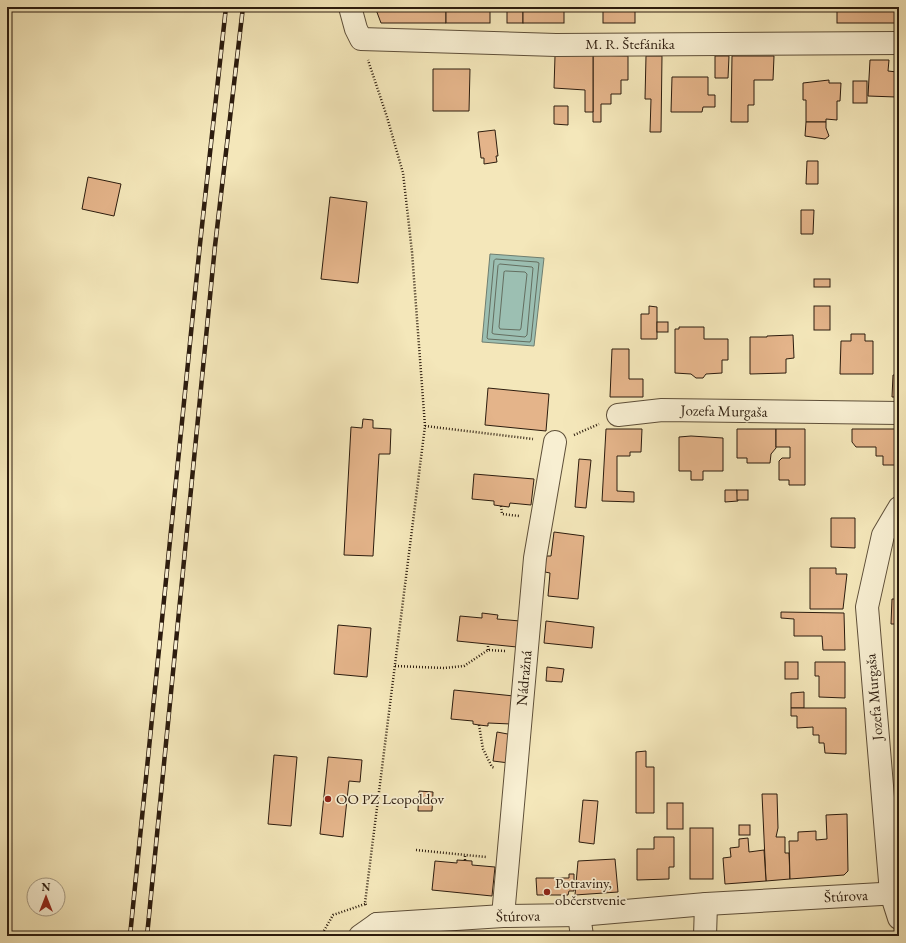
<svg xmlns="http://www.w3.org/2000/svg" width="906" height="943" viewBox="0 0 906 943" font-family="'EB Garamond',serif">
<rect width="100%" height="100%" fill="#f4e7ba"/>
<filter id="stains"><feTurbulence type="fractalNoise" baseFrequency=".005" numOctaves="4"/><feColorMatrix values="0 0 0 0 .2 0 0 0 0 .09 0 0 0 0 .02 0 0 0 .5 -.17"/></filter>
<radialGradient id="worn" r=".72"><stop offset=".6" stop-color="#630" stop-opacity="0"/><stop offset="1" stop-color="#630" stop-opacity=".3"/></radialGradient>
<!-- water -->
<polygon fill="#9cbfb2" stroke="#6f7e70" points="490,254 544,258 534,346 482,342"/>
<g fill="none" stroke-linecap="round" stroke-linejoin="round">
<!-- shore -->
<g stroke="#646e60" stroke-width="1">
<polygon points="496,259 537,262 539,263 531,340 530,342 488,339 487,338 494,261"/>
<polygon points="500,264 532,267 533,268 527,335 525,337 494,334 492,333 498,266"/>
<polygon points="506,271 525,272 527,274 521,328 520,330 500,329 499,327 504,272"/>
</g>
</g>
<!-- building -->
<g fill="#e4b48a" stroke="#2c1c0e">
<polygon points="375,7 446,7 446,23 381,23"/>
<rect x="446" y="7" width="44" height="16"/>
<rect x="507" y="7" width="16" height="16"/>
<rect x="523" y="7" width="41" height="16"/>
<rect x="603" y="7" width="32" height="16"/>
<rect x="837" y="7" width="62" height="16"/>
<polygon points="593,55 628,56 628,80 621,80 621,94 611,94 611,104 601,104 601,122 593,122"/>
<polygon points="593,55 593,112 585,112 585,90 554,88 555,56"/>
<polygon points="646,56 662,56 661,132 650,132 651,99 645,99"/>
<polygon points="715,56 729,56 728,78 715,78"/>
<polygon points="732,56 774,56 773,80 754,80 754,105 748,105 748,122 731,122"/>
<polygon points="870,60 889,60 888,71 897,72 896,97 868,96"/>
<polygon points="433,69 470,69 469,111 433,111"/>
<polygon points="672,77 708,77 708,95 715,95 715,107 703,107 702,112 671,112"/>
<polygon points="829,80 829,83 841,83 840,101 837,101 837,120 826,119 826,122 806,122 806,100 803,100 803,83"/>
<rect x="853" y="81" width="14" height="22"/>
<polygon points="554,106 568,106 568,125 554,124"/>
<polygon points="806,122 826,122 826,128 829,136 825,139 805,136"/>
<polygon points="495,130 498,156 496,156 497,162 484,164 484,158 481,158 478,132"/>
<polygon points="807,161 818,161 818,184 806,184"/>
<polygon points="88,177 121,184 114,216 82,209"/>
<polygon points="330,197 367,202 358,283 321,279"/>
<polygon points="801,210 814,210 813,234 801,234"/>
<rect x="814" y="279" width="16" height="8"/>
<polygon points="649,306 657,307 657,339 641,339 641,314 649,314"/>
<rect x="814" y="306" width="16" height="24"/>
<rect x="657" y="322" width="11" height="10"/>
<polygon points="679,327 704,327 704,339 728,339 728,360 722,360 722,373 706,374 703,378 696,378 691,374 675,373 675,329 679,329"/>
<polygon points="851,334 865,334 865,341 873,341 873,374 840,374 841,341 851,341"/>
<polygon points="793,335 794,358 786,359 786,373 750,374 750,337 767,337 767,336"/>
<polygon points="612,349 629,349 629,379 643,379 643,397 610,397"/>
<polygon points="896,353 899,353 899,397 892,397 893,375 895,375"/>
<polygon points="488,388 549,394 546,431 485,425"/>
<polygon points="363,419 373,420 373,428 391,429 390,454 379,454 373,556 344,555 351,427 362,428"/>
<polygon points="606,429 642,429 641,452 630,452 630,456 617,456 617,491 634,492 634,502 602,501"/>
<polygon points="737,429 776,429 776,448 771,454 770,463 747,463 747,458 737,458"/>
<polygon points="776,429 805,429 805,485 789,485 789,480 779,480 779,461 782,458 790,458 790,447 776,447"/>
<polygon points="852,429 899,429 899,465 883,465 883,456 876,456 876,447 856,447 852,442"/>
<polygon points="691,436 723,438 723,471 703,471 703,480 691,480 691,471 679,471 679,437"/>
<polygon points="579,459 591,460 586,508 575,507"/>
<polygon points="474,474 534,479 531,505 510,503 509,507 501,506 494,505 494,501 472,499"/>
<polygon points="725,490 737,490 738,501 725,502"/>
<rect x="737" y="490" width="11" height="10"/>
<polygon points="831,518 855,518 855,548 831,547"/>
<polygon points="554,532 584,536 578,599 548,596 550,573 545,572 546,556 551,556"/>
<polygon points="810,568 836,568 836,574 847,574 843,609 810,609"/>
<polygon points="892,599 899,599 899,624 891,624"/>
<polygon points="781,612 844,613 845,650 823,650 822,636 794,636 794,619 781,618"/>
<polygon points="482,613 498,615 497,619 520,621 517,647 457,641 460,616 482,618"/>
<polygon points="546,621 594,627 592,648 544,643"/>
<polygon points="338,625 371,628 367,677 334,674"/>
<rect x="785" y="662" width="13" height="17"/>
<polygon points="815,662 845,662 845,698 819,697 819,676 815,676"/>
<polygon points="547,667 564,669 562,682 546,681"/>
<polygon points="454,690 514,696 511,724 488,723 488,726 479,725 473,724 473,721 451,719"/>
<polygon points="804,692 804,708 791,708 791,693"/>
<polygon points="791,708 846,708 846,754 825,753 824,743 819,743 819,735 813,735 813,727 797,728 797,716 791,716"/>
<polygon points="497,732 513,735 509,763 493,761"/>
<polygon points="646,751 646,767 654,767 654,813 636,813 636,752"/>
<polygon points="274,755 297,757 291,826 268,824"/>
<polygon points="328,757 362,760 360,782 349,781 343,837 320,834"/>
<polygon points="419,791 433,792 432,811 418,811"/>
<polygon points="762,794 777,794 778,828 776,837 785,837 785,853 789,853 790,879 766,881"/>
<polygon points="583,800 598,801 594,844 579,842"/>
<rect x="667" y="803" width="16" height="26"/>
<polygon points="847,814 848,871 844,875 790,879 789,841 798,841 798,832 816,831 816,840 827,839 826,815"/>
<rect x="739" y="825" width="11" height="10"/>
<rect x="690" y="828" width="23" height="51"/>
<polygon points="654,837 674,837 674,867 669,867 669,879 637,880 637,849 654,849"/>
<polygon points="748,838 749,852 764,850 766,881 725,884 723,858 731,857 730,848 739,847 739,839"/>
<polygon points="615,859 618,892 575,895 578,861"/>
<polygon points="457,860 472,861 472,865 495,867 492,896 432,890 435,861 457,863"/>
<polygon points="569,874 574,874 574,891 569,891 568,895 537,895 536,878 569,878"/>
</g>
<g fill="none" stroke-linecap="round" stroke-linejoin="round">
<!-- street casing -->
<g stroke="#5e4f39" stroke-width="24">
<g id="street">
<polyline points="350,7 356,29 361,39 556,45 899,43"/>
<polyline points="618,415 662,410 899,413"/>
<polyline points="899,508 883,535 867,607 891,893 899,918"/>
<polyline points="579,915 582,936"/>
<polyline points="503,916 535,558 555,442"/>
<polyline points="377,924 503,916 579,915 706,904 899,893"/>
<polyline points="360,936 377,924"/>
<polyline points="705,936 706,904"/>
</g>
</g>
<!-- path -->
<g stroke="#2c1c0e" stroke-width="2.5" stroke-dasharray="1 2" stroke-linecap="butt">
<polyline points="425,426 533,439"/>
<polyline points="574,435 599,424"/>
<polyline points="501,506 502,514 519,516"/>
<polyline points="488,650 488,644"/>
<polyline points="395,666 444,668 464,666 488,650 505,651"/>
<polyline points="479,725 483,749 492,767 495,768"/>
<polyline points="416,850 486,857"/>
<polyline points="465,860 465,856"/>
<polyline points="366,905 365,903 425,426 412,252 403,173 387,117 368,60"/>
<polyline points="321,936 333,915 365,904"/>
</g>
<!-- street -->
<use href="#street" stroke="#f8efd2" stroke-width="22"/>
<!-- rail casing -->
<g stroke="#2c1c0e" stroke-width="4.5">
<g id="rail">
<polyline points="130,936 200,244 226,7"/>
<polyline points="147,936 215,246 243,7"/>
</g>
</g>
<!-- rail -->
<use href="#rail" stroke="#f8efd2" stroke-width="3" stroke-dasharray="9" stroke-linecap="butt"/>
</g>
<!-- markers -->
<g fill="#8f2418" stroke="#f8efd2" stroke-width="1.5">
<circle cx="328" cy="799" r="4"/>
<circle cx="547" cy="892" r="4"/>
</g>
<g text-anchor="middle" stroke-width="3.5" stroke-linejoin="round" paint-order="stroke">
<!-- street labels -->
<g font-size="15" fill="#2c1c0e" stroke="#f8efd2">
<text x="630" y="49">M. R. Štefánika</text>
<text transform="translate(724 411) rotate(1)" y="5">Jozefa Murgaša</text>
<text transform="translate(524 678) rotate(-85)" y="5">Nádražná</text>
<text transform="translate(874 697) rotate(-95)" y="5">Jozefa Murgaša</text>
<text transform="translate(846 896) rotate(-3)" y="5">Štúrova</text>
<text transform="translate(518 916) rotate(-1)" y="5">Štúrova</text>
</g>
<!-- poi labels -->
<g font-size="15" fill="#2c1c0e" stroke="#f8efd2" text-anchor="start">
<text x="336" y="804">OO PZ Leopoldov</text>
<text x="555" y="888">Potraviny,<tspan x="555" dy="17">občerstvenie</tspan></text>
</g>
</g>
<!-- margin -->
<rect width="906" height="943" fill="none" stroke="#f4e7ba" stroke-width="24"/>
<rect x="8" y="8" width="890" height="927" fill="none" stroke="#2c1c0e" stroke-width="2"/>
<rect x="12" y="12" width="882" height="919" fill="none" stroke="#2c1c0e"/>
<!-- north arrow -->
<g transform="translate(46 897)"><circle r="19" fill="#f8efd2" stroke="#a69b84"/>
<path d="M0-3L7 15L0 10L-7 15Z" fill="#8f2418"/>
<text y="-6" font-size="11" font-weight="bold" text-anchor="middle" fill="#2c1c0e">N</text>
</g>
<rect width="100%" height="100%" filter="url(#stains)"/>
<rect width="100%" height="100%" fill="url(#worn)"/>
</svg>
